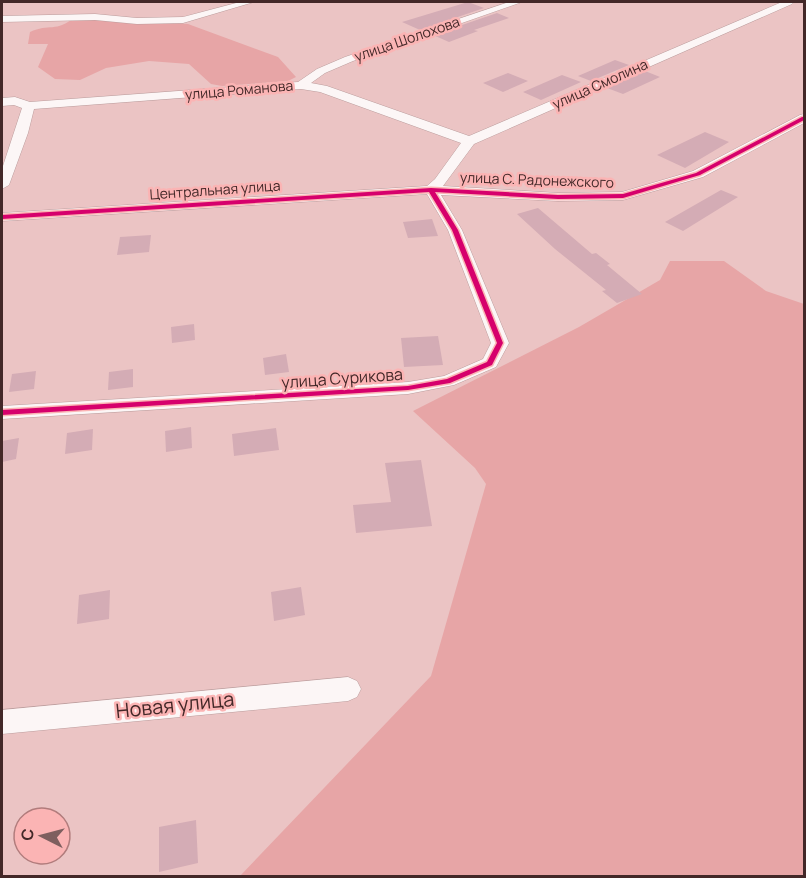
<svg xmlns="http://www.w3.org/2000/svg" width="806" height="878" viewBox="0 0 806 878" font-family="Manrope,sans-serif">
<rect width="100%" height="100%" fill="#ebc4c4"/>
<!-- green -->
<g fill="#e7a5a6">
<path d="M75,17L188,24L278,57L296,77L288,81L222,86L211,84L189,64L149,61L106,68L80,80L55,79L38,67L48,44H28L30,32C49,23 56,33 75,17Z"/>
<polygon points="670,261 724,261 766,291 804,304 804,876 240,876 431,676 486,484 475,468 413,411 579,327 660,280"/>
</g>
<!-- building -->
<g fill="#d4acb5">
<polygon points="468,2 484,8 420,30 402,22"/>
<polygon points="497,13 509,18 474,30 478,31 449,42 433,35"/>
<polygon points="615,60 629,65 591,81 578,76"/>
<polygon points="645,71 660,77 623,94 607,88"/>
<polygon points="508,73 528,81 503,92 483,83"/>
<polygon points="562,75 581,82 541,100 523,92"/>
<polygon points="705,132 729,142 685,168 657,155"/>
<polygon points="721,190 738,197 683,231 665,222"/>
<polygon points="538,208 592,254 596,253 610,264 607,265 642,294 617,303 602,291 606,290 555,249 517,214"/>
<polygon points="432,219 438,236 408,238 403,222"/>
<polygon points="151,235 149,252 117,255 120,237"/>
<polygon points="194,324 195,340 172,343 171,327"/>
<polygon points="438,336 443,365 404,367 401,338"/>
<polygon points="286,354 289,372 265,375 263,358"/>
<polygon points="133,369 133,387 108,390 109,372"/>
<polygon points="36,371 34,389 9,392 12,374"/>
<polygon points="191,427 192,448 166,452 165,431"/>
<polygon points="276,428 279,450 234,456 232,434"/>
<polygon points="93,429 92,450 65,454 67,433"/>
<polygon points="19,438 16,459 2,462 2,441"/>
<polygon points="421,460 432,526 356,533 353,505 391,502 385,463"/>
<polygon points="301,587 305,615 274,621 271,592"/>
<polygon points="110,590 109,619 77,624 79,595"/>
<polygon points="196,820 198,863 159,872 159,827"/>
</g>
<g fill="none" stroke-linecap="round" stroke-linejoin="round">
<!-- minor casing -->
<g stroke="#bb9d9d" stroke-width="1">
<g id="minor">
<polygon points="240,2 254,2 183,23 137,24 95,20 2,22 2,16 95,14 137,18 183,17"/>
<polygon points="509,2 522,2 353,61 325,73 311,83 327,86 469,136 782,2 794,2 792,4 474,144 443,186 558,193 622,192 693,171 800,115 804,114 804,123 703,177 623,200 558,201 441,195 462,230 509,343 496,367 454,385 408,394 2,419 2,406 408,382 444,376 483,359 491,343 448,230 427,194 2,221 2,213 427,186 435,179 461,143 320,92 301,89 34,109 28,133 9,185 2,189 2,169 22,108 14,105 2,106 2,98 15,97 30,102 298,82 317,69 345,57"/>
<polygon points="348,677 357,681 361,689 357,697 348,701 2,734 2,710"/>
</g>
</g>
<!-- minor -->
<use href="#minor" fill="#fcf6f6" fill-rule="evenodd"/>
<!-- cycleway casing -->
<g stroke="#fbb4b4" stroke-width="3">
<polygon id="cycleway" points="802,117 804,117 804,120 700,175 623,198 558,199 435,192 458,230 503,343 492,365 450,383 408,390 2,415 2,410 408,386 447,379 487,362 497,343 452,230 429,192 2,219 2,215 431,188 558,195 623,194 696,173"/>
</g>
<!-- cycleway -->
<use href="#cycleway" fill="#d6006c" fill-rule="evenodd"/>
</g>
<g text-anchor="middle" stroke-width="5" stroke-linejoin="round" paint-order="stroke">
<!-- far-street labels -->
<g font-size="14" fill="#432828" stroke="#fbb4b4">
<text transform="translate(407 39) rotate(-19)" y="5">улица Шолохова</text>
<text transform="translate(600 84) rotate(-24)" y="5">улица Смолина</text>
<text transform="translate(239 90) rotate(-5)" y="5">улица Романова</text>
<text transform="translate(537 180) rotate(2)" y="5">улица С. Радонежского</text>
<text transform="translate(215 190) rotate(-4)" y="5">Центральная улица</text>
</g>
<!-- street labels -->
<g font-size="16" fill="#432828" stroke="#fbb4b4">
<text transform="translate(342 378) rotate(-4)" y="6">улица Сурикова</text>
</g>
<!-- near-street labels -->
<g font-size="20" fill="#432828" stroke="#fbb4b4">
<text transform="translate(175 705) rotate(-6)" y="7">Новая улица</text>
</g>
</g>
<!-- border -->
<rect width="806" height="878" fill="none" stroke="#432828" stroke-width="6"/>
<!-- north arrow -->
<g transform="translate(42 836) rotate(276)"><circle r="28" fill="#fbb4b4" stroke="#b17c7c" stroke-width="1.5"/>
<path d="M0-4.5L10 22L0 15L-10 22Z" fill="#7e5f5f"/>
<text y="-9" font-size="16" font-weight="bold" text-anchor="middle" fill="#432828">С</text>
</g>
</svg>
